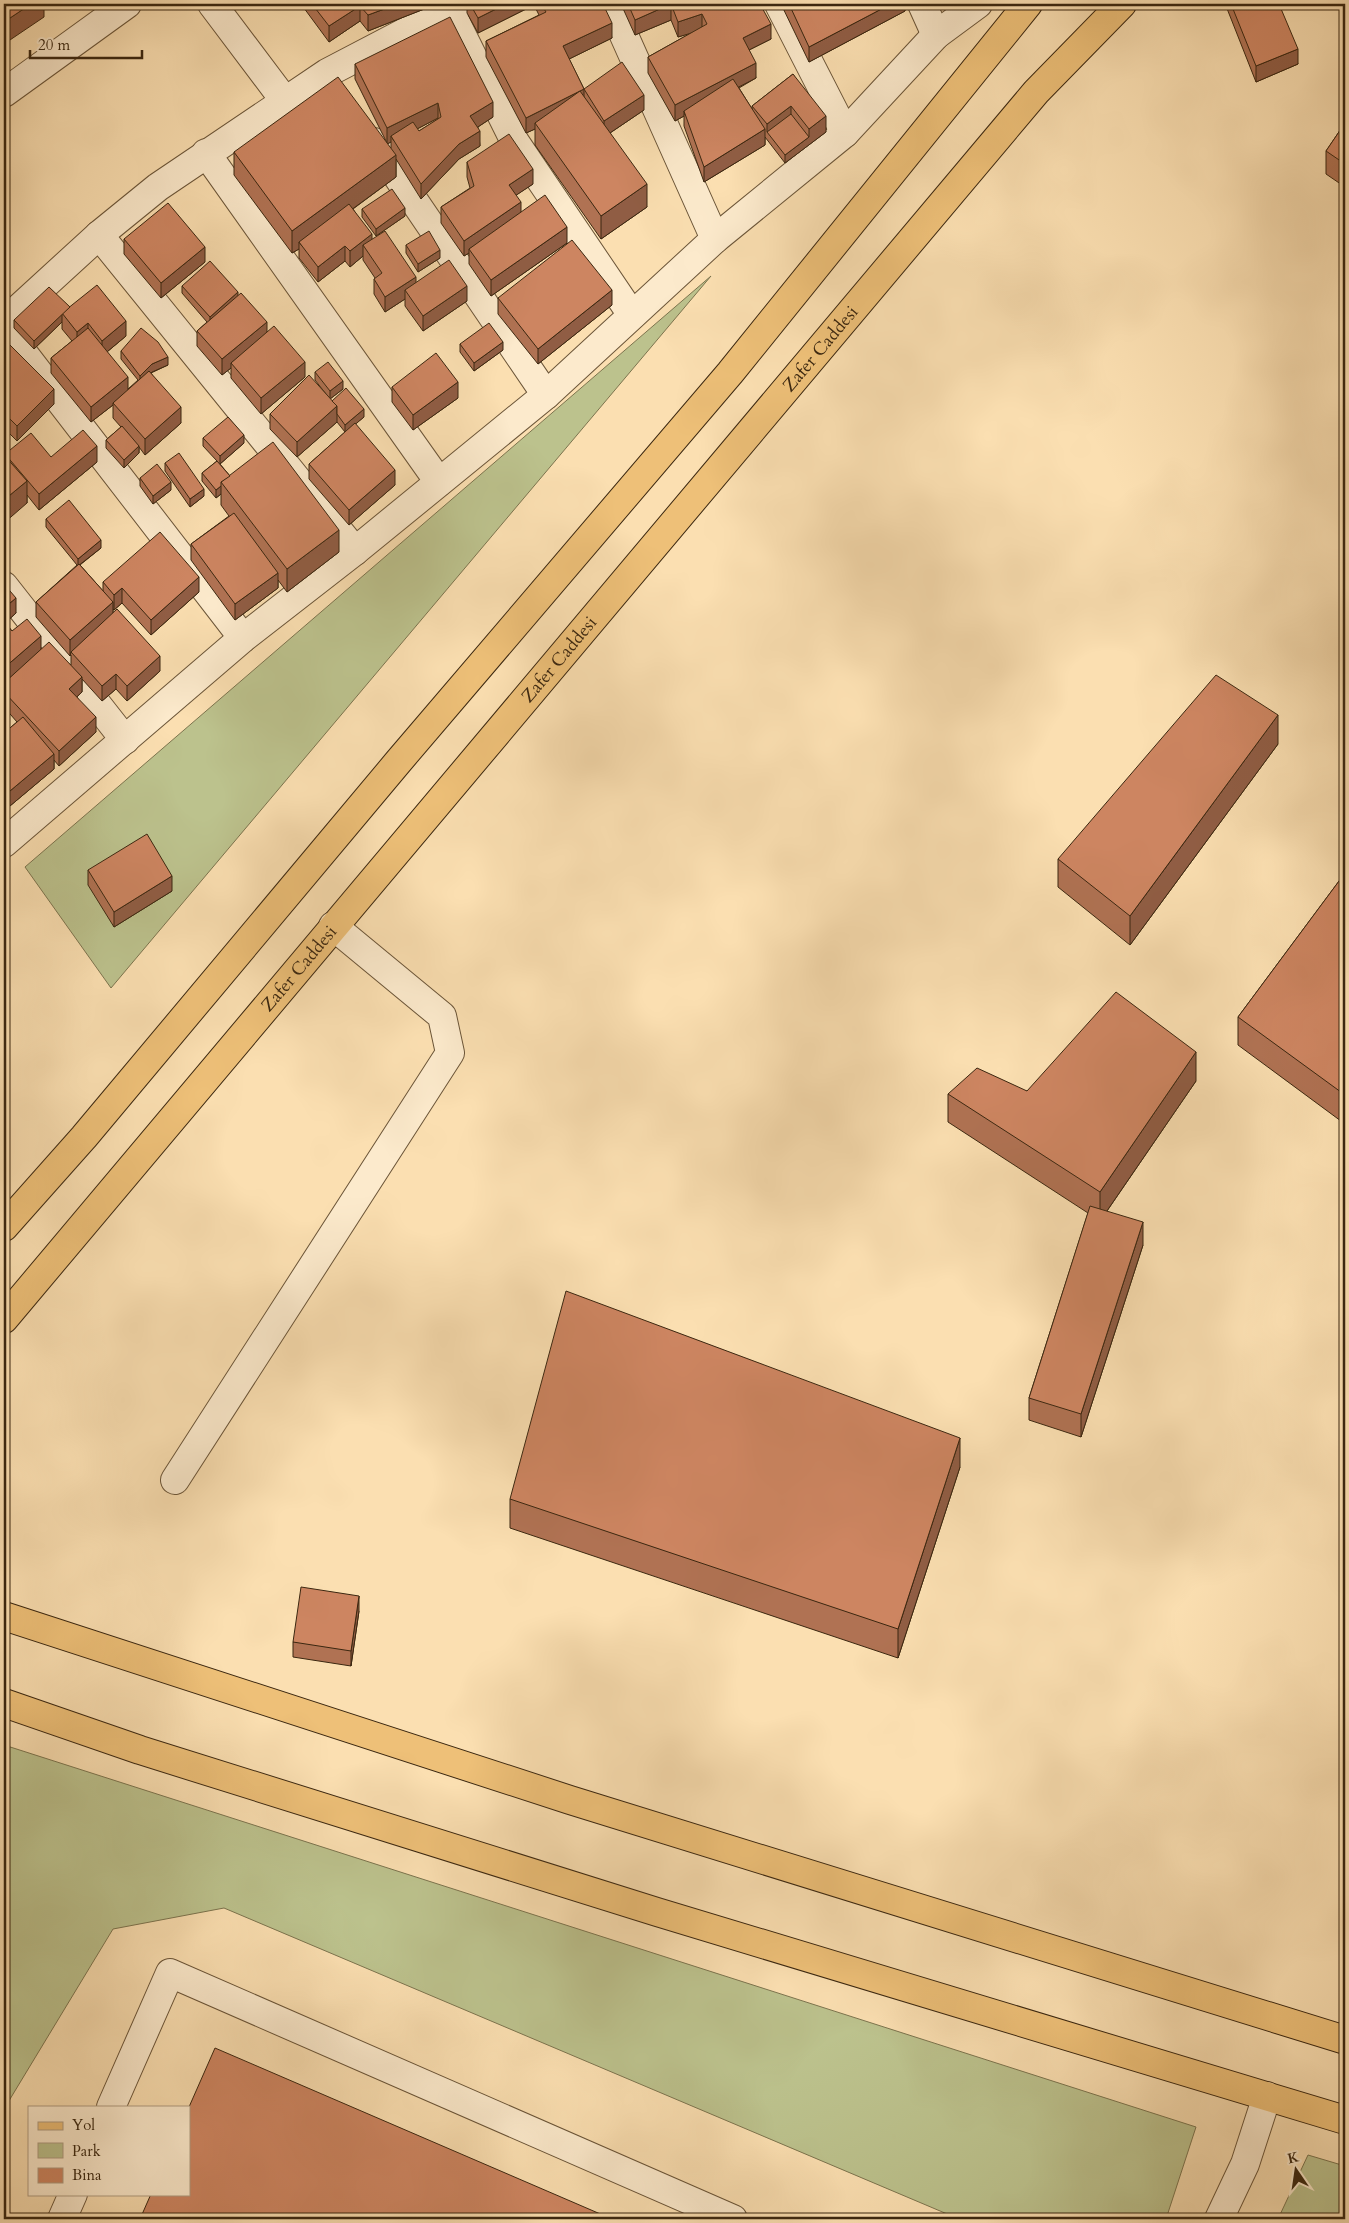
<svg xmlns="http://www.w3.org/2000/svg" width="1349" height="2223" viewBox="0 0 1349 2223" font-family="Cardo,serif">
<rect width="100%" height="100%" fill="#fbdfb1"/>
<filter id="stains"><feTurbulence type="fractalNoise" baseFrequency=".004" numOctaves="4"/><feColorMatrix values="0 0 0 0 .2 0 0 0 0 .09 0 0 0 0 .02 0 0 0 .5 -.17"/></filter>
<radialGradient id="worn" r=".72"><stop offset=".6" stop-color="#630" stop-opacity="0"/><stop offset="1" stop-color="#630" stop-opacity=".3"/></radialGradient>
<!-- green -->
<g fill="#bcc28d" stroke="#7c744e">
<polygon points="711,276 111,988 25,867"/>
<polygon points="4,1745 1196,2127 1166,2219 959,2219 224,1908 113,1929 4,2109"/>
<polygon points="1308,2155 1345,2166 1345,2219 1278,2219"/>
</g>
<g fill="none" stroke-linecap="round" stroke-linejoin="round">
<!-- minor casing -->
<g stroke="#6b5538" stroke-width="30">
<g id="minor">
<polyline points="212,4 285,101"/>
<polyline points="610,4 715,239"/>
<polyline points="779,4 845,133"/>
<polyline points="922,4 936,35"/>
<polyline points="449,9 515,142 632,315"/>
<polyline points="4,93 127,4"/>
<polyline points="374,142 546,395"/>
<polyline points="206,153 439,482"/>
<polyline points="99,235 355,551"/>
<polyline points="4,322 99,235 158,187 327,73 459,4"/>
<polyline points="4,328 243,638"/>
<polyline points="4,586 125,740"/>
<polyline points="4,843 243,638 355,551 546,395 715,239 845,133 936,35 978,4"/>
<polyline points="175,1480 450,1053 442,1016 333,926"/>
<polyline points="111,2107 170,1973 733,2219"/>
<polyline points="62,2219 73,2194"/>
<polyline points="1219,2219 1245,2164 1267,2096"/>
</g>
</g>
<!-- major casing -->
<g stroke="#3b2710" stroke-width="30">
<g id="major">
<polyline points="4,1227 84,1137 398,762 730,373 1028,4"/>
<path id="s1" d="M4,1319L1036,92L1122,4"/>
<polyline points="4,1616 570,1800 1345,2040"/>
<polyline points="4,1703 140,1750 657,1912 1345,2120"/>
</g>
</g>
<!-- minor -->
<use href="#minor" stroke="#fceacc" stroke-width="28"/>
<!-- major -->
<use href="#major" stroke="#eec078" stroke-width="28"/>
</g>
<!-- wall -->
<g fill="#b07253" stroke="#3b2710" fill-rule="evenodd">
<polygon points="301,4 437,4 368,31 360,21 329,42"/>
<polygon points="467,4 603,4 612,38 569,59 584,89 644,110 610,133 647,207 601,239 535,145 535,129 526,133 486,57 486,41 539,15 534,5 478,33 467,13"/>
<polygon points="621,4 760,4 771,39 749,50 756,78 739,88 752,109 752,106 793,74 826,132 785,163 765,137 765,145 704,182 684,126 684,116 675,121 648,73 648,57 691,33 678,37 671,20 635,35"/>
<polygon points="781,4 905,4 905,11 809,62"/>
<polygon points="1226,4 1279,4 1298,64 1256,82 1226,6"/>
<path d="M355,64L493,117L478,127L480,146L459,159L421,199L396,159V177L353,209L372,239L416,283L467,301L423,331L405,306V299L385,312L374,294V279L375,278L363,260V256L350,267L345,261L318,282L299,258V249L292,253L234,175V152L387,143L355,79ZM438,118V119L419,131L417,129ZM391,142V148L387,144Z"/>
<polygon points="1345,123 1345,187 1326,174 1326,151"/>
<polygon points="467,162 533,184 516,195 521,212 567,243 491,296 469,264 469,253 464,256 441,223 441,207 470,188 467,177"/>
<polygon points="362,209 405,216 376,236 362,217"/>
<polygon points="124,239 205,262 161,298 124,254"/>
<polygon points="406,245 440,258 418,272 406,253"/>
<polygon points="182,286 238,296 305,377 261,414 231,378 231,368 222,375 197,346 197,331 207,322 182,293"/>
<polygon points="498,298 612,305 538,364 498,314"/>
<polygon points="70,307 126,336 107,352 128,389 138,380 121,359 121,351 168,365 151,373 181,423 145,455 139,447 139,453 124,468 106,448 106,440 121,427 113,418 113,405 91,422 51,373 51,358 72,341 62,329 62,322 34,349 14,328 14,320"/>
<polygon points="4,339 54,404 17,441 4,428"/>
<polygon points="460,344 503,350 474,371 460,352"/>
<polygon points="315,372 343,389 330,399 332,401 364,417 355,424 395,485 349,525 309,479 309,464 345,432 337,422 297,457 270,429 270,414 326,394 315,380"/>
<polygon points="392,387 458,398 413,430 392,402"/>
<polygon points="203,438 244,443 220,464 230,476 339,552 287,592 278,580 278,588 235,620 191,560 191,544 229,516 221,505 221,494 216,498 202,481 202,473 217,461 203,446"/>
<polygon points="5,454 51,457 97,462 39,510 27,495 27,503 5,456"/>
<polygon points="165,463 204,496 190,507 165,471"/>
<polygon points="140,478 171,490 153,504 140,486"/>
<polygon points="46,519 101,548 80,565 103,591 103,582 199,592 151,635 122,603 114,610 113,609 113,613 160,671 127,701 116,689 102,701 82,679 82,692 77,697 96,732 59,766 54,760 54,769 4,811 4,733 17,722 4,707 4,683 10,677 4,683 4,584 16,613 5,623 12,631 71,665 71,655 70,656 36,617 36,602 77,565 46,527"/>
<polygon points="1278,744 1130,945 1058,887 1058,859"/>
<polygon points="88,870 172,891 114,927 88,885"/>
<polygon points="1345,873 1345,1124 1238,1045 1238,1017"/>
<polygon points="1196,1081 1107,1211 1143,1245 1081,1437 1029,1420 1029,1398 1088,1213 948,1122 948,1094 1027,1091"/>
<polygon points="960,1467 898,1658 510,1528 510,1499"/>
<polygon points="359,1611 351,1666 293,1657 293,1642"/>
</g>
<!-- shaded-wall -->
<g fill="#905d44" stroke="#3b2710">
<polygon points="31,4 44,4 44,17 4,44 4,22"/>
<polygon points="398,4 437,4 368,31 368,15"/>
<polygon points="506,4 534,4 534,5 478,33 478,18"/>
<polygon points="671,4 671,20 635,35 635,20"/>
<polygon points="891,4 905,4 905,11 809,62 809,47"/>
<polygon points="360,6 360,21 329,42 329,26"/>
<polygon points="702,14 702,30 678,37 678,22"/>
<polygon points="612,23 612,38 563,62 563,46"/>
<polygon points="771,24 771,39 743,53 743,38"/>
<polygon points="1298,49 1298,64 1256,82 1256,66"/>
<polygon points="756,63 756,78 685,115 684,111 684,116 675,121 675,105"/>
<polygon points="584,89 584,104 535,123 535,129 526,133 526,118"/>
<polygon points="644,95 644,110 604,137 604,121"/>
<polygon points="493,102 493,117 470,132 470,116"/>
<polygon points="438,103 438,118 394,141 391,136 391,142 387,144 387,128"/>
<polygon points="791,106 791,121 767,132 767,124"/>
<polygon points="826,116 826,132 785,163 785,155 809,137 809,129"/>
<polygon points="765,129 765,145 704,182 704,167"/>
<polygon points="480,131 480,146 459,159 421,199 421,184 459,144"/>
<polygon points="396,155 396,177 302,246 299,242 299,249 292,253 292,231"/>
<polygon points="533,169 533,184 509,200 509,185"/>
<polygon points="647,184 647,207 601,239 601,216"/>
<polygon points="521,202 521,218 469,249 469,253 464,256 464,241"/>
<polygon points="405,208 405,216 376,236 376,229"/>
<polygon points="567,227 567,243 491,296 491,280"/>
<polygon points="372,234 372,249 363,245 363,256 350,267 350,251"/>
<polygon points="345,246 345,261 318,282 318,267"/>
<polygon points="205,247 205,262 161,298 161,283"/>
<polygon points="440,250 440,258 418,272 418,264"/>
<polygon points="416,277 416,292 405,290 405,299 385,312 385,297"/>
<polygon points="467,286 467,301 423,331 423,316"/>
<polygon points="612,290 612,305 538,364 538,349"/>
<polygon points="238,292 238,300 210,325 210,317"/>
<polygon points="62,314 62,322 34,349 34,341"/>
<polygon points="126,321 126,336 102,356 102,341"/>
<polygon points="267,322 267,337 231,363 231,368 222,375 222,359"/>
<polygon points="88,323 88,338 77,347 77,332"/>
<polygon points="503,342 503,350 474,371 474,363"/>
<polygon points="168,357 168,365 152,372 140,384 140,376 152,364"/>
<polygon points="305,362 305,377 261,414 261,398"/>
<polygon points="128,377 128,392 113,403 113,405 91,422 91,407"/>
<polygon points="343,381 343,389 330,399 330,391"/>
<polygon points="458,382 458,398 413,430 413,415"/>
<polygon points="54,389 54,404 17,441 17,426"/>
<polygon points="337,406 337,422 297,457 297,442"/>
<polygon points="181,407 181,423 145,455 145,439"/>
<polygon points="364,409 364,417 345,433 345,425"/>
<polygon points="244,435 244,443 220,464 220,456"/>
<polygon points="97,446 97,462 39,510 39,494"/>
<polygon points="139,446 139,453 124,468 124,460"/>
<polygon points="395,470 395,485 349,525 349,510"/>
<polygon points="27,481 27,503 4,523 4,500"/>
<polygon points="171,482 171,490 153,504 153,496"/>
<polygon points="221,486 221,494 216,498 216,490"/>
<polygon points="204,489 204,496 190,507 190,499"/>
<polygon points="339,530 339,552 287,592 287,569"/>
<polygon points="101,540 101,548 78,566 78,559"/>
<polygon points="278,573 278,588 235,620 235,604"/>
<polygon points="199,577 199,592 151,635 151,620"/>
<polygon points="122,588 122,603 114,610 114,595"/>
<polygon points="16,598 16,613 4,624 4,608"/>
<polygon points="113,602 113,618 71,652 70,656 70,640"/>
<polygon points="41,636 41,651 4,683 4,668"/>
<polygon points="160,656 160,671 127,701 127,686"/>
<polygon points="116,674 116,689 102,701 102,686"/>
<polygon points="82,677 82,692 69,704 69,689"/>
<polygon points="1278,715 1278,744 1130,945 1130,916"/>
<polygon points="96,717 96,732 59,766 59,751"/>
<polygon points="54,754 54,769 4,811 4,796"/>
<polygon points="172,876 172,891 114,927 114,912"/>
<polygon points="1196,1052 1196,1081 1100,1221 1100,1192"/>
<polygon points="1143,1222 1143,1245 1081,1437 1081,1414"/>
<polygon points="960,1438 960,1467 898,1658 898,1629"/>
<polygon points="359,1596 359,1611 351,1666 351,1651"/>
</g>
<!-- building -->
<g fill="#cd8561" stroke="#3b2710">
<polygon points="4,4 31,4 4,22"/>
<polygon points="312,4 398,4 368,15 360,6 329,26"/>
<polygon points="470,4 506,4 478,18"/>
<polygon points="541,4 603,4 612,23 563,46 584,89 526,118 486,41 546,12"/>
<polygon points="628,4 760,4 771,24 743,38 756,63 675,105 648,57 707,24 702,14 678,22 671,4 635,20"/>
<polygon points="789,4 891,4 809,47"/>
<polygon points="1231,4 1279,4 1298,49 1256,66"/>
<polygon points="450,17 493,102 470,116 480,131 459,144 421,184 391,136 413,122 419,131 441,117 438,103 387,128 355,64"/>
<polygon points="622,62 644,95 604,121 584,89"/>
<polygon points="793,74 826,116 809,129 791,106 767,124 752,106"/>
<polygon points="338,77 396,155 292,231 234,152"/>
<polygon points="733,79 765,129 704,167 684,111"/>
<polygon points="580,91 647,184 601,216 535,123"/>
<polygon points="791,114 809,137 785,155 767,132"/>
<polygon points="1345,123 1345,164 1326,151"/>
<polygon points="509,134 533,169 509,185 521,202 464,241 441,207 474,186 467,162"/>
<polygon points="392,189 405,208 376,229 362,209"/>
<polygon points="545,195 567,227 491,280 469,249"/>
<polygon points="168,203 205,247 161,283 124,239"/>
<polygon points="349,204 372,234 350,251 345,246 318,267 299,242"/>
<polygon points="385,231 416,277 385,297 374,279 382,273 363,245"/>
<polygon points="429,231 440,250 418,264 406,245"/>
<polygon points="572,240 612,290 538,349 498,298"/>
<polygon points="449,260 467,286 423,316 405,290"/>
<polygon points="210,261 238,292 210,317 182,286"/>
<polygon points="97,285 126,321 102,341 88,323 77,332 62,313"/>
<polygon points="49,287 70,307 34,341 14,320"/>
<polygon points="241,293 267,322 222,359 197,331"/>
<polygon points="489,323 503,342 474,363 460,344"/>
<polygon points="274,326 305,362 261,398 231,363"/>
<polygon points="88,328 128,377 91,407 51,358"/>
<polygon points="141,328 158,342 168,357 152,364 140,376 121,351"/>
<polygon points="4,339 54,389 17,426 4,413"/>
<polygon points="436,353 458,382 413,415 392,387"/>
<polygon points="328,362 343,381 330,391 315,372"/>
<polygon points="149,371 181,407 145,439 113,403"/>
<polygon points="309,375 337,406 297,442 270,414"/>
<polygon points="346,388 364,409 345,425 337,414 337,406 332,401"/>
<polygon points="228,417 244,435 220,456 203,438"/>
<polygon points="355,423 395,470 349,510 309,464"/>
<polygon points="122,426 139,446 124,460 106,440"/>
<polygon points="83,430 97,446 39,494 5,454 31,433 51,457"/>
<polygon points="273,442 339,530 287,569 221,482"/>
<polygon points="179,453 204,489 190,499 165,463"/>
<polygon points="4,455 27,481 4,500"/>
<polygon points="217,461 230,476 221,482 221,486 216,490 202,473"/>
<polygon points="157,464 171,482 153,496 140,478"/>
<polygon points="69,500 101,540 78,559 46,519"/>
<polygon points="234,513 278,573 235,604 191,544"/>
<polygon points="160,532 199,577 151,620 122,588 114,595 103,582"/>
<polygon points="79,564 113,602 70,640 36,602"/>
<polygon points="4,584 16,598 4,608"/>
<polygon points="117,609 160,656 127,686 116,674 102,686 71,652"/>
<polygon points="27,619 41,636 4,668 4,621 12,631"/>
<polygon points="49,642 82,677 69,689 96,717 59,751 4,692 4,683"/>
<polygon points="1216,675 1278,715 1130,916 1058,859"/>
<polygon points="23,717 54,754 4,796 4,733"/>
<polygon points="147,834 172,876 114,912 88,870"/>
<polygon points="1345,873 1345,1095 1238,1017"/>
<polygon points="1116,992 1196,1052 1100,1192 948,1094 977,1068 1027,1091"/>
<polygon points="1090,1206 1143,1222 1081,1414 1029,1398"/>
<polygon points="566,1291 960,1438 898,1629 510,1499"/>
<polygon points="301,1587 359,1596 351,1651 293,1642"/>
<polygon points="215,2048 612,2219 140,2219 151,2194 189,2194 189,2107"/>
</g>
<g text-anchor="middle" stroke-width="4" stroke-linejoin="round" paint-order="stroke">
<!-- street labels -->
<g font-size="18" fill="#3b2710" stroke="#fceacc">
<text dy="6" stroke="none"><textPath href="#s1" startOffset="1268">Zafer Caddesi</textPath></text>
<text dy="6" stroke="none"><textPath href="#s1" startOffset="862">Zafer Caddesi</textPath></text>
<text dy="6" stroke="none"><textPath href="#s1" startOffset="458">Zafer Caddesi</textPath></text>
</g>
</g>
<!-- margin -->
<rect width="1349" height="2223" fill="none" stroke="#fbdfb1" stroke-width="20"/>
<rect x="5" y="5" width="1339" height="2213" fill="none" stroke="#3b2710" stroke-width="2.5"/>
<rect x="10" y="10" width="1329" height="2203" fill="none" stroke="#3b2710"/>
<!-- legend -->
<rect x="28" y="2106" width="162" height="90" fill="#fceacc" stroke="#af9c81"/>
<rect x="38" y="2122" width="25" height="8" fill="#eec078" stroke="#af9c81"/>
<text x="72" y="2130" font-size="15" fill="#3b2710">Yol</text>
<rect x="38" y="2143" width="25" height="15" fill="#bcc28d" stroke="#af9c81"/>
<text x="72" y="2156" font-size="15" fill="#3b2710">Park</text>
<rect x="38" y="2168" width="25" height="15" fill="#cd8561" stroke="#af9c81"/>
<text x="72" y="2180" font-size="15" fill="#3b2710">Bina</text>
<!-- north arrow -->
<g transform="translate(1296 2170) rotate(347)" stroke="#fceacc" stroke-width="4" paint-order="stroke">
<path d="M0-4L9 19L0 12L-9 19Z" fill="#3b2710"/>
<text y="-8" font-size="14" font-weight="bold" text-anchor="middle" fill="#3b2710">K</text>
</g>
<!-- scale -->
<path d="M30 50v8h112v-8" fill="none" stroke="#3b2710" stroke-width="2.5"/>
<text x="38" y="50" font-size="15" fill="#3b2710" stroke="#fceacc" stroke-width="4" paint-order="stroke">20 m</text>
<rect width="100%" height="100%" filter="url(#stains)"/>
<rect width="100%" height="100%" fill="url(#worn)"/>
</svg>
